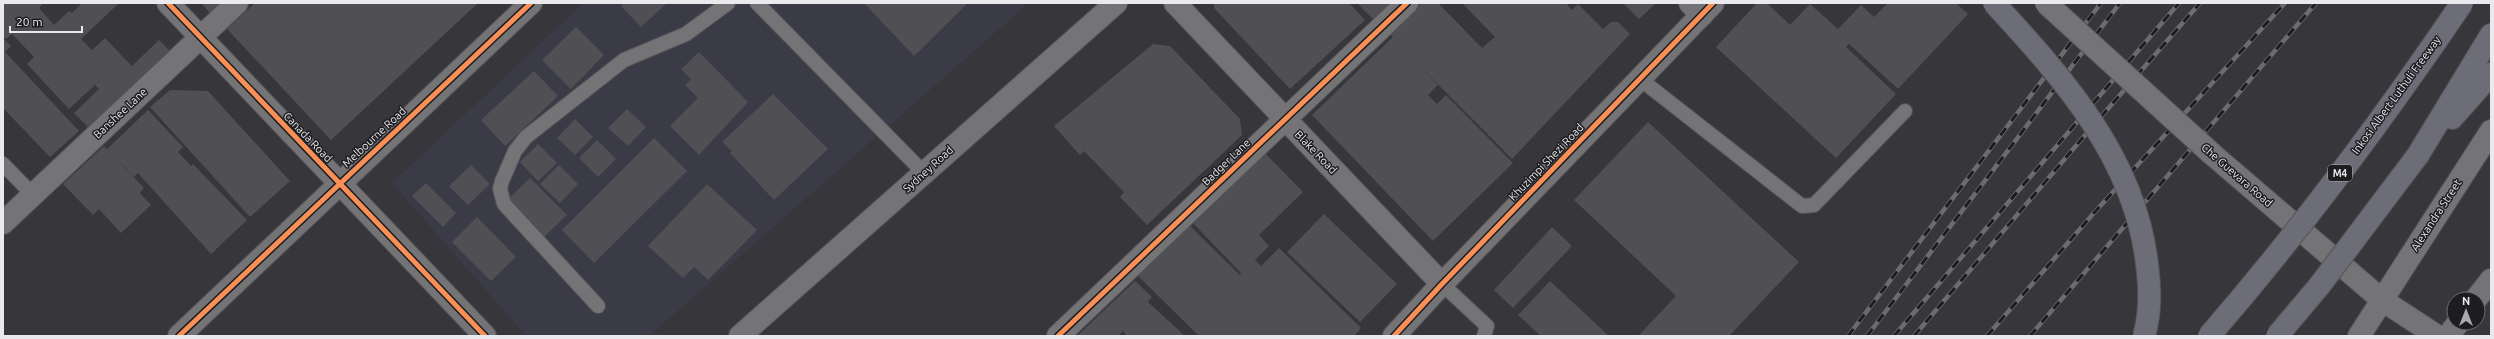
<svg xmlns="http://www.w3.org/2000/svg" width="2494" height="339" viewBox="0 0 2494 339" font-family="Ubuntu,sans-serif">
<rect width="100%" height="100%" fill="#36363b"/>
<!-- built -->
<polygon fill="#3b3a47" points="583,3 1029,3 649,336 526,336 392,183"/>
<!-- building -->
<g fill="#505054">
<polygon points="3,3 43,3 39,8 54,25 69,11 72,13 82,3 119,3 81,39 92,50 105,38 124,58 69,109 27,64 34,57 12,34 6,39 3,36"/>
<polygon points="201,3 222,3 210,13"/>
<polygon points="255,3 478,3 331,140 227,29"/>
<polygon points="625,3 667,3 641,27 621,6"/>
<polygon points="864,3 914,4 968,3 914,56"/>
<polygon points="1214,3 1349,3 1365,20 1290,89 1214,8"/>
<polygon points="1357,3 1392,3 1374,20"/>
<polygon points="1421,3 1438,3 1482,48 1495,37 1462,3 1566,3 1572,10 1578,4 1603,29 1611,22 1618,22 1630,34 1512,159 1400,46 1438,85 1428,95 1437,104 1446,95 1513,163 1433,241 1312,115 1393,37 1390,34"/>
<polygon points="1623,3 1656,3 1639,19"/>
<polygon points="1757,3 1767,3 1790,25 1810,4 1838,29 1861,5 1874,17 1888,3 1956,3 1968,14 1898,89 1849,44 1846,47 1896,94 1836,158 1716,47"/>
<polygon points="576,27 604,55 571,89 542,60"/>
<polygon points="3,38 11,46 5,52 79,131 50,157 3,108"/>
<polygon points="159,40 171,52 90,129 74,113 99,89 95,85 124,58 132,66"/>
<polygon points="1153,44 1170,46 1240,119 1242,135 1147,225 1120,197 1124,192 1084,151 1080,155 1054,126"/>
<polygon points="699,52 748,102 699,155 670,126 698,98 685,85 691,79 681,69"/>
<polygon points="534,71 558,96 505,146 481,120"/>
<polygon points="170,90 208,91 290,181 250,217 150,107"/>
<polygon points="773,94 828,149 774,200 730,153 732,151 722,142"/>
<polygon points="627,109 646,127 628,146 608,128"/>
<polygon points="148,110 183,147 178,152 191,166 193,164 247,220 211,254 138,173 134,177 107,149"/>
<polygon points="575,119 593,137 575,155 557,138"/>
<polygon points="1648,122 1799,262 1729,336 1638,336 1676,296 1574,200"/>
<polygon points="654,138 687,171 594,263 562,230"/>
<polygon points="597,140 616,159 598,177 579,158"/>
<polygon points="538,144 557,163 538,181 520,162"/>
<polygon points="104,146 144,188 140,193 151,205 121,233 99,209 93,215 63,184"/>
<polygon points="1263,151 1303,192 1259,235 1269,246 1255,260 1261,266 1279,248 1361,328 1354,336 1199,336 1137,275 1187,223 1240,275 1241,273 1191,221"/>
<polygon points="471,165 490,184 468,205 449,186"/>
<polygon points="559,165 578,184 560,203 540,184"/>
<polygon points="530,178 567,215 544,237 507,200"/>
<polygon points="426,183 456,213 443,227 412,196"/>
<polygon points="707,184 757,230 708,280 694,267 683,278 648,246"/>
<polygon points="1324,214 1397,284 1360,322 1287,252"/>
<polygon points="477,217 516,257 491,281 452,242"/>
<polygon points="1552,227 1572,246 1513,308 1494,290"/>
<polygon points="1135,281 1152,297 1148,302 1185,336 1127,336 1123,331 1118,336 1077,336"/>
<polygon points="1550,281 1609,336 1541,336 1518,315"/>
</g>
<g fill="none" stroke-linecap="round" stroke-linejoin="round">
<!-- lane casing -->
<g stroke="#535357" stroke-width="16">
<g id="lane">
<polyline points="757,3 924,173"/>
<polyline points="1640,79 1802,206 1814,205 1905,111"/>
<polyline points="3,164 33,195"/>
<polyline points="1442,284 1487,326 1484,336"/>
<polyline points="598,306 504,204 500,189 502,181 515,151 526,137 624,60 686,34 728,3"/>
</g>
</g>
<!-- street casing -->
<g stroke="#535357" stroke-width="24">
<g id="street">
<polyline points="168,3 485,336"/>
<polyline points="1175,3 1442,284"/>
<polyline points="1690,3 1702,15"/>
<polyline points="3,223 237,3"/>
<polyline points="179,336 531,3"/>
<polyline points="1058,336 1407,3"/>
</g>
</g>
<!-- secondary casing -->
<g stroke="#535357" stroke-width="24">
<g id="secondary">
<polyline points="2212,154 2382,300 2437,336"/>
<polyline points="2476,299 2491,280"/>
<polyline points="740,336 1116,3"/>
<polyline points="1394,336 1442,284 1713,3"/>
<polyline points="2359,336 2491,131"/>
<polyline points="2448,336 2458,323"/>
</g>
</g>
<!-- highway casing -->
<g stroke="#535357" stroke-width="24">
<g id="highway">
<polyline points="2452,118 2491,74"/>
<polyline points="2418,155 2491,35"/>
</g>
</g>
<!-- lane -->
<use href="#lane" stroke="#747476" stroke-width="14"/>
<!-- street -->
<use href="#street" stroke="#747476" stroke-width="22"/>
<!-- secondary -->
<use href="#secondary" stroke="#747476" stroke-width="22"/>
<!-- highway -->
<use href="#highway" stroke="#6d6d77" stroke-width="22"/>
<!-- rail casing -->
<g stroke="#6c6c70" stroke-width="4.5">
<g id="rail">
<polyline points="1848,336 2101,3"/>
<polyline points="1867,336 2120,3"/>
<polyline points="1894,336 2179,3"/>
<polyline points="1914,336 2086,134 2200,3"/>
<polyline points="1987,336 2093,214 2285,3"/>
<polyline points="2030,336 2316,3"/>
</g>
</g>
<!-- rail -->
<use href="#rail" stroke="#1d1d20" stroke-width="3" stroke-dasharray="9" stroke-linecap="butt"/>
<!-- secondary-bridge casing -->
<g stroke="#535357" stroke-width="24" stroke-linecap="butt">
<polyline id="secondary-bridge" points="2046,3 2212,154"/>
</g>
<!-- highway-bridge casing -->
<g stroke="#535357" stroke-width="24" stroke-linecap="butt">
<g id="highway-bridge">
<path d="M1994,3C2063,78 2135,158 2147,264C2150,289 2151,311 2144,336"/>
<path d="M2209,336C2300,231 2384,118 2462,3"/>
<polyline points="2277,336 2320,285 2418,155"/>
</g>
</g>
<!-- secondary-bridge -->
<use href="#secondary-bridge" stroke="#747476" stroke-width="22"/>
<!-- highway-bridge -->
<use href="#highway-bridge" stroke="#6d6d77" stroke-width="22"/>
<!-- cycleway casing -->
<g stroke="#1d1d20" stroke-width="8">
<g id="cycleway">
<polyline points="168,3 485,336"/>
<polyline points="179,336 531,3"/>
<polyline points="1058,336 1407,3"/>
<polyline points="1394,336 1442,284 1713,3"/>
</g>
</g>
<!-- cycleway -->
<use href="#cycleway" stroke="#f78f57" stroke-width="5"/>
</g>
<g text-anchor="middle" stroke-width="3" stroke-linejoin="round" paint-order="stroke">
<!-- shield labels -->
<rect fill="#1d1d20" stroke="#acacb0" stroke-width="1" x="2328" y="165" width="24" height="16" rx="3"/>
<g font-size="10" font-weight="bold" fill="#eae9ee">
<text x="2340" y="177">M4</text>
</g>
<!-- street labels -->
<g font-size="11" fill="#eae9ee" stroke="#1d1d20">
<text transform="translate(2396 95) rotate(-54)" y="4">Inkosi Albert Luthuli Freeway</text>
<text transform="translate(120 113) rotate(-43)" y="4">Banshee Lane</text>
<text transform="translate(308 137) rotate(46)" y="4">Canada Road</text>
<text transform="translate(374 137) rotate(-43)" y="4">Melbourne Road</text>
<text transform="translate(1316 152) rotate(46)" y="4">Blake Road</text>
<text transform="translate(1226 162) rotate(-44)" y="4">Badger Lane</text>
<text transform="translate(1546 162) rotate(-46)" y="4">Khuzimpi Shezi Road</text>
<text transform="translate(928 169) rotate(-42)" y="4">Sydney Road</text>
<text transform="translate(2237 175) rotate(41)" y="4">Che Guevara Road</text>
<text transform="translate(2436 215) rotate(-57)" y="4">Alexandra Street</text>
</g>
</g>
<!-- border -->
<rect width="2494" height="339" fill="none" stroke="#eae9ee" stroke-width="8"/>
<!-- north arrow -->
<g transform="translate(2466 311)"><circle r="19" fill="#1d1d20" stroke="#6f6f72"/>
<path d="M0-3L7 15L0 10L-7 15Z" fill="#abaaaf"/>
<text y="-6" font-size="11" font-weight="bold" text-anchor="middle" fill="#eae9ee">N</text>
</g>
<!-- scale -->
<path d="M10 26v6h72v-6" fill="none" stroke="#eae9ee" stroke-width="2"/>
<text x="16" y="26" font-size="12" fill="#eae9ee" stroke="#1d1d20" stroke-width="3" paint-order="stroke">20 m</text>
</svg>
